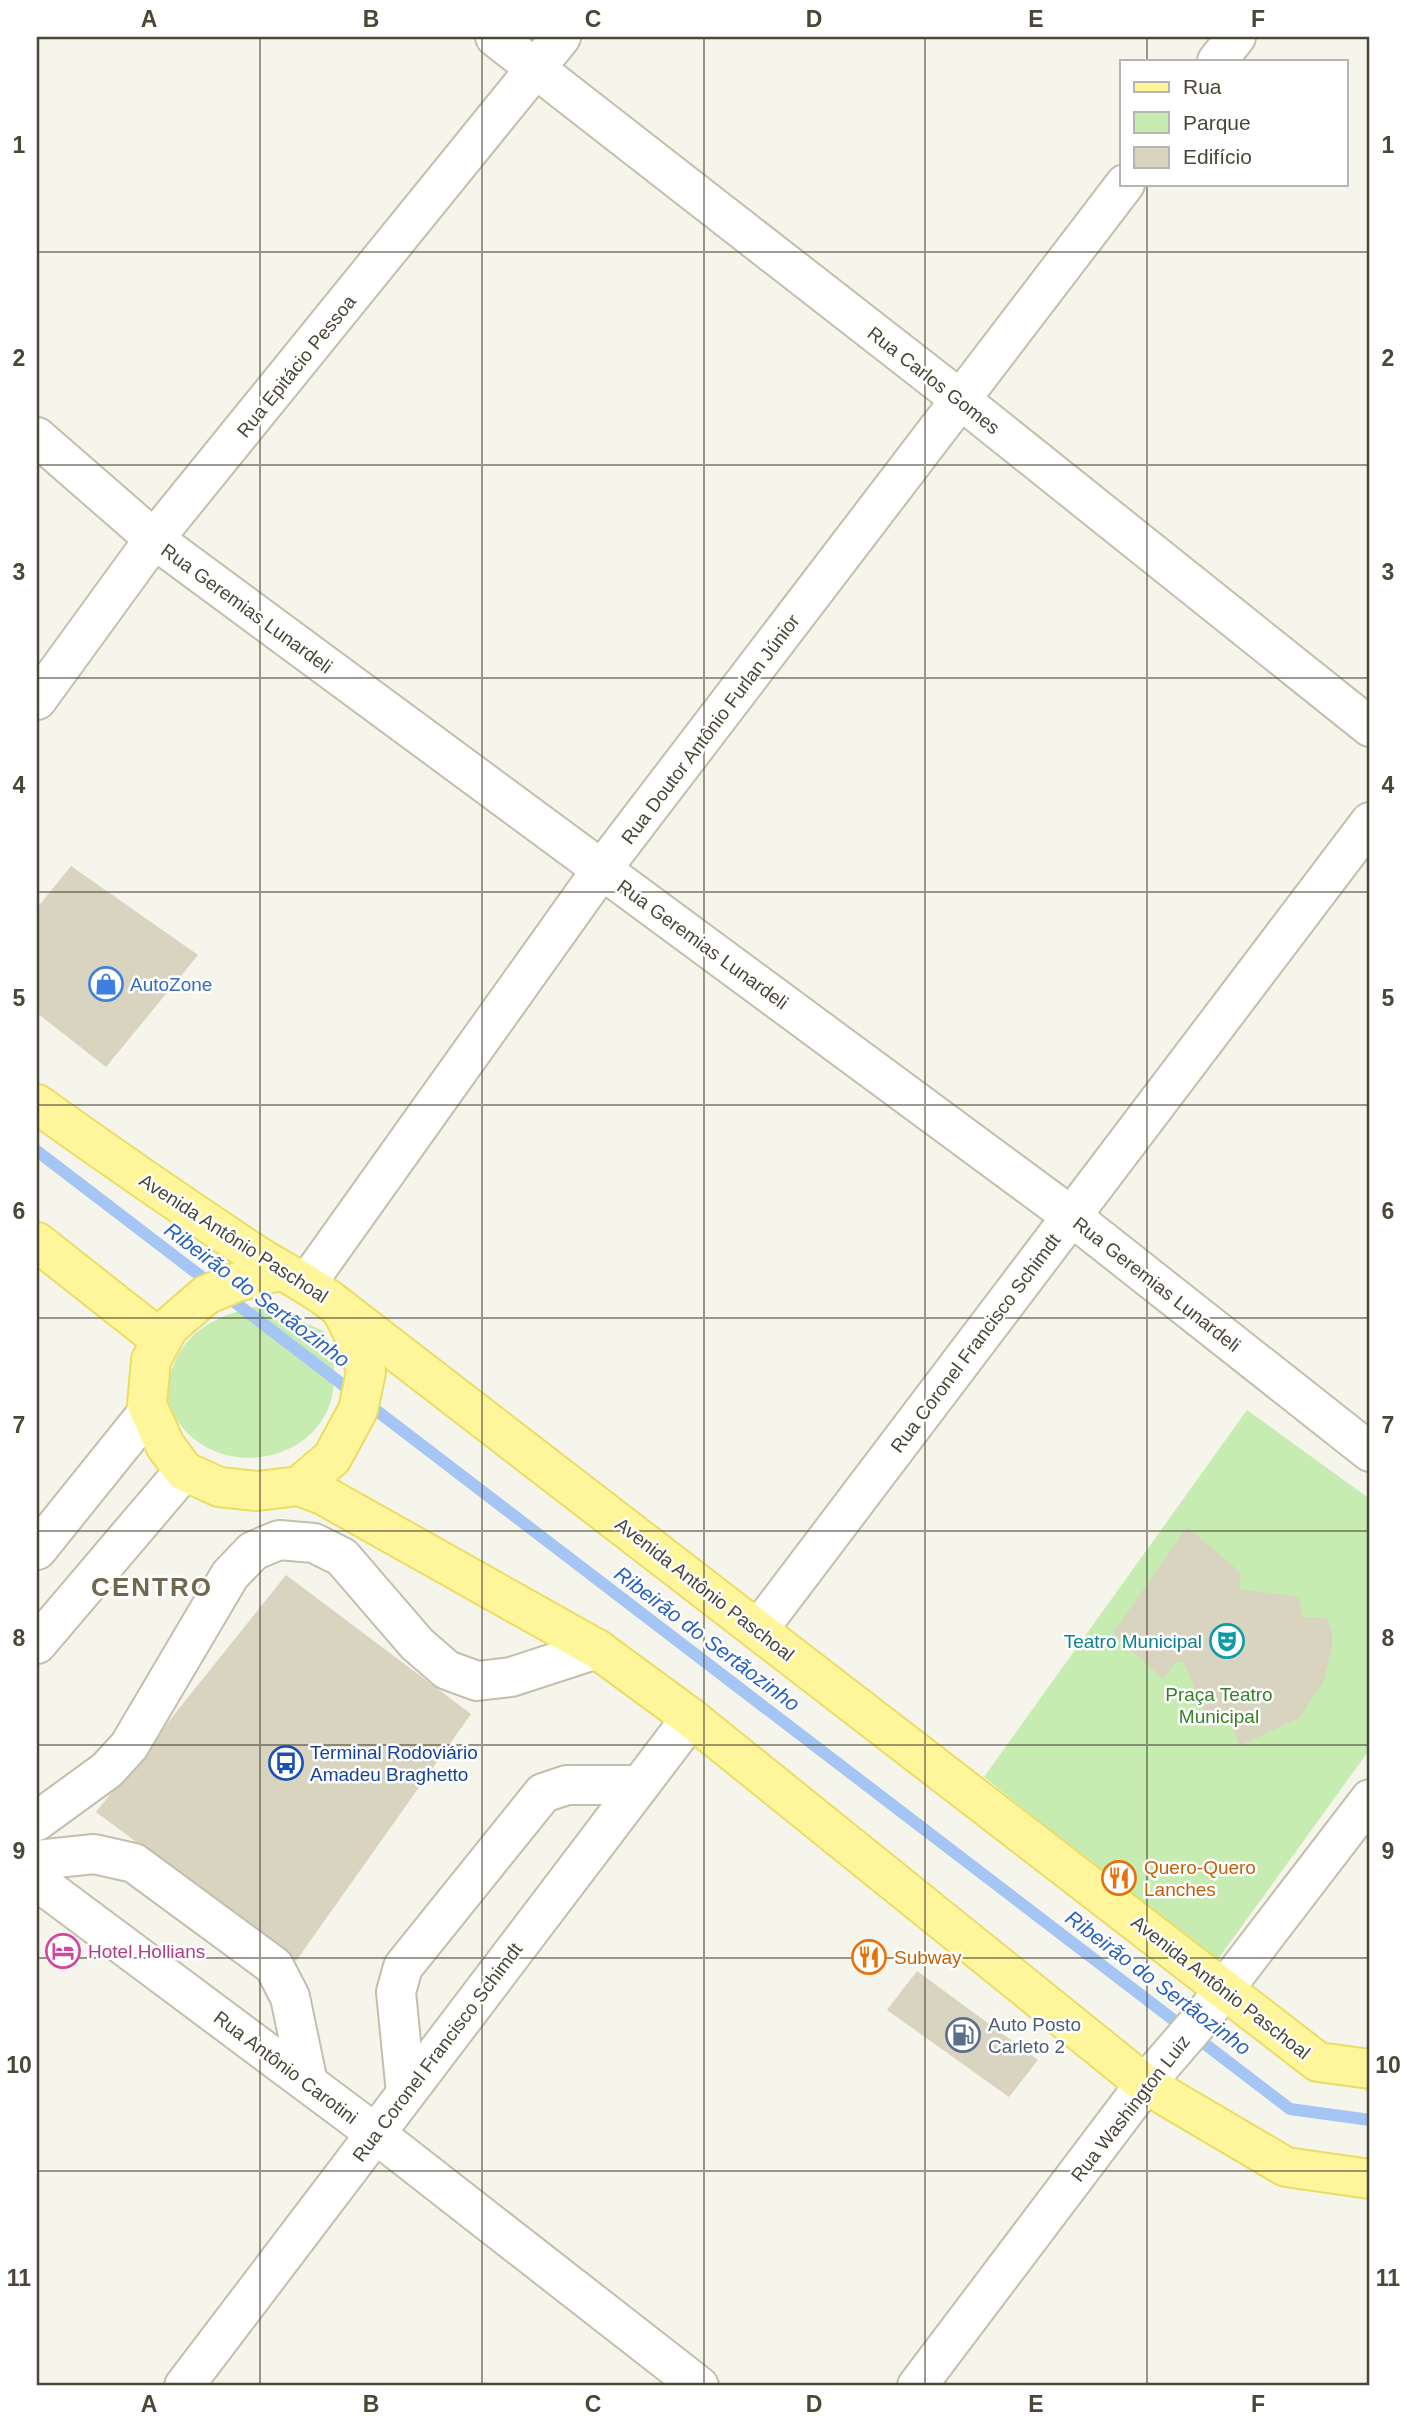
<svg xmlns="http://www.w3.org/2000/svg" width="1407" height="2423" viewBox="0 0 1407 2423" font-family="Helvetica,sans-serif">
<rect width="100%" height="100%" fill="#f6f5eb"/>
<!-- park -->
<g fill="#c6ecb2">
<path d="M263,1305L324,1331C330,1348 336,1364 334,1383C329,1461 223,1484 179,1423C164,1403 165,1386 174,1364C190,1325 226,1313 263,1305Z"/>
<polygon points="1247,1410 1370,1499 1370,1749 1216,1962 984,1777"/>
</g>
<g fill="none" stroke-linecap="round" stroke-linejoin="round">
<!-- stream -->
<polyline stroke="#a5c5f5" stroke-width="12" points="37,1151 1290,2109 1370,2120"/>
</g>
<!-- building -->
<g fill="#d9d4bf">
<polygon points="71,866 198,955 106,1067 37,1013 37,908"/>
<polygon points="1187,1527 1241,1573 1239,1585 1241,1589 1299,1597 1303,1617 1327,1618 1332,1630 1332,1649 1324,1681 1299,1718 1239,1746 1230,1720 1210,1728 1184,1662 1176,1662 1163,1679 1113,1633"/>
<polygon points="286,1575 471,1714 296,1961 96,1812"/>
<polygon points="917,1971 1038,2060 1009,2097 887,2010"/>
</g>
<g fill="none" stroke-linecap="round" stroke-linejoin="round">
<!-- minor casing -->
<g stroke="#c3bfad" stroke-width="42">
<g id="minor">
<polyline points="495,37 961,400 1370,727"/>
<polyline points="1217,61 1236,37"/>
<polyline points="37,437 154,539 1071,1216 1370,1452"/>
<polyline points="37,700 154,539 561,37"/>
<polyline points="307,1283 602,869 1125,184"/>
<polyline points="37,1550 148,1412"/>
<polyline points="758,1630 1370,822"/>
<polyline points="37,1644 184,1471"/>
<polyline points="37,1821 107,1770 129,1746 230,1575 253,1551 279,1540 314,1543 342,1557 417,1644 447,1670 477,1681 511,1677 597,1649"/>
<polyline points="37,1860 94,1854 134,1863 274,1966 290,1997 308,2083"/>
<polyline points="37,1881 376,2134 699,2386"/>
<polyline points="406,2093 396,1992 403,1967 543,1793 567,1785 639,1785"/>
<polyline points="184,2386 691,1718"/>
<polyline points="917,2386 1145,2084 1202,2018 1370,1799"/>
</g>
</g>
<!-- major casing -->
<g stroke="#ebdd64" stroke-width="42">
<g id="major">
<path d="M37,1104C107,1154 178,1203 250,1251C277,1269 306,1282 332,1302L1318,2062L1370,2069"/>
<polyline points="37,1242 160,1339"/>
<polyline points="279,1271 234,1283 206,1295 169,1327 151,1360 147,1405 165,1445 184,1471 219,1487 257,1491 299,1486 323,1495 597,1649 691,1718 1145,2084 1286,2167 1370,2179"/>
<polyline points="299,1486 332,1458 358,1410 366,1372 358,1343 343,1313"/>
</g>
</g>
<!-- minor -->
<use href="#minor" stroke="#fff" stroke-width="38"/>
<!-- major -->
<use href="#major" stroke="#fff69b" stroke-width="38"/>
</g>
<!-- grid -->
<path fill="none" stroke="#4b4738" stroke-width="2" stroke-opacity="0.55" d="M260,37V2386M482,37V2386M704,37V2386M925,37V2386M1147,37V61M1147,184V2386M37,252H1370M37,465H1370M37,678H1370M37,892H1370M37,1105H1370M37,1318H1370M37,1531H1370M37,1745H1370M37,1958H1370M37,2171H1370"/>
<!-- icons -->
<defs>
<g id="shop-ring" transform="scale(1.75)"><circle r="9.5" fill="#fff" stroke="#3f7fe0" stroke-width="1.5"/><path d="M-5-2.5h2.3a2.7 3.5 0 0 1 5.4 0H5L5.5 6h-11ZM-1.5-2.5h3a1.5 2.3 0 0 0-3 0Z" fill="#3f7fe0"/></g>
<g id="theatre-ring" transform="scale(1.75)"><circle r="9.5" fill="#fff" stroke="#0f9aa8" stroke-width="1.5"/><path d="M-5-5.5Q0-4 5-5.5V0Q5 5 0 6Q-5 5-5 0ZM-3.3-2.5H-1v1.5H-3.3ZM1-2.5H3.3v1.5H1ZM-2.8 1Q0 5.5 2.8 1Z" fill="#0f9aa8"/></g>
<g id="bus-ring" transform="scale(1.75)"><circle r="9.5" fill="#fff" stroke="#1a4fb4" stroke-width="1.5"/><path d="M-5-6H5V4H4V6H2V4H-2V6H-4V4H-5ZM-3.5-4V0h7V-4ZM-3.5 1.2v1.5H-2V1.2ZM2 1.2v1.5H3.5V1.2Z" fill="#1a4fb4"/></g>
<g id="restaurant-ring" transform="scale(1.75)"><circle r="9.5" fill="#fff" stroke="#e8710a" stroke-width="1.5"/><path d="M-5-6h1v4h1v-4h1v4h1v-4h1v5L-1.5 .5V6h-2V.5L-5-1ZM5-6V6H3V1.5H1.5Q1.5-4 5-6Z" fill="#e8710a"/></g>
<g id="hotel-ring" transform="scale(1.75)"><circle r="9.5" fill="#fff" stroke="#d1479c" stroke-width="1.5"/><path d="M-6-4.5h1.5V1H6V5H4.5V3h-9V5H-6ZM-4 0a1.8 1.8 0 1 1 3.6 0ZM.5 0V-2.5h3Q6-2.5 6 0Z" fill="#d1479c"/></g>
<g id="fuel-ring" transform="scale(1.75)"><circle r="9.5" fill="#fff" stroke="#5c6f8a" stroke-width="1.5"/><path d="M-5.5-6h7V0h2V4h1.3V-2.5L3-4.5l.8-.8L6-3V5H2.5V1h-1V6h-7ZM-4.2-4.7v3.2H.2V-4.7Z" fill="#5c6f8a"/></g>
</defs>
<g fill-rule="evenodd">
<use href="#shop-ring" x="106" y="984"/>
<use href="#theatre-ring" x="1227" y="1641"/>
<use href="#bus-ring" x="286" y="1763"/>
<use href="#restaurant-ring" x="1119" y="1878"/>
<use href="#hotel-ring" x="63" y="1951"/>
<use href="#restaurant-ring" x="869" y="1957"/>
<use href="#fuel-ring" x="963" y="2035"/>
</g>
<g text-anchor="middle" stroke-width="5" stroke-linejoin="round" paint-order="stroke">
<!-- street labels -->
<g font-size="19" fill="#4b4738" stroke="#fff">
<text transform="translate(296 366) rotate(-51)" y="7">Rua Epitácio Pessoa</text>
<text transform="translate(934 380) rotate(38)" y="7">Rua Carlos Gomes</text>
<text transform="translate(247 608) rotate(36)" y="7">Rua Geremias Lunardeli</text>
<text transform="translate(710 729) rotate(-53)" y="7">Rua Doutor Antônio Furlan Júnior</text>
<text transform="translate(703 944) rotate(36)" y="7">Rua Geremias Lunardeli</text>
<text transform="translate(234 1238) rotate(33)" y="7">Avenida Antônio Paschoal</text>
<text transform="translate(1157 1284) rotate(38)" y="7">Rua Geremias Lunardeli</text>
<text transform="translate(975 1343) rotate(-53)" y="7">Rua Coronel Francisco Schimdt</text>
<text transform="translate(705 1589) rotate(38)" y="7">Avenida Antônio Paschoal</text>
<text transform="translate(1221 1987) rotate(38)" y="7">Avenida Antônio Paschoal</text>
<text transform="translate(437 2052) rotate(-53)" y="7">Rua Coronel Francisco Schimdt</text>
<text transform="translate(286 2067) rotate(37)" y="7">Rua Antônio Carotini</text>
<text transform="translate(1130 2108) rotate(-52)" y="7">Rua Washington Luiz</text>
</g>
<!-- shop labels -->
<g font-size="19" fill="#366cbe" stroke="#fff" text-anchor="start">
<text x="130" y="991">AutoZone</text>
</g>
<!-- culture labels -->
<g font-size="19" fill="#0d838f" stroke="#fff" text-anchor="end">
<text x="1202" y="1648">Teatro Municipal</text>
</g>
<!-- park labels -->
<g font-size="19" fill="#378226" stroke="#fff">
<text x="1219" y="1701">Praça Teatro<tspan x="1219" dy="22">Municipal</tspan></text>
</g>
<!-- transit labels -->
<g font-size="19" fill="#164399" stroke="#fff" text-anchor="start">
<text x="310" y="1759">Terminal Rodoviário<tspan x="310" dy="22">Amadeu Braghetto</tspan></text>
</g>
<!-- food labels -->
<g font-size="19" fill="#c56008" stroke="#fff" text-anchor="start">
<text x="1144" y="1874">Quero-Quero<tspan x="1144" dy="22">Lanches</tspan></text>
<text x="894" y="1964">Subway</text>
</g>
<!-- hotel labels -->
<g font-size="19" fill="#b23c85" stroke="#fff" text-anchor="start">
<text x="88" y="1958">Hotel Hollians</text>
</g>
<!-- service labels -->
<g font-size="19" fill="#4e5e75" stroke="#fff" text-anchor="start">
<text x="988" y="2031">Auto Posto<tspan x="988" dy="22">Carleto 2</tspan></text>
</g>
<!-- water labels -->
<g font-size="21" font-style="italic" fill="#2962bf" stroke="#fff">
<text transform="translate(257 1295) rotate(37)" y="7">Ribeirão do Sertãozinho</text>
<text transform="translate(707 1639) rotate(37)" y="7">Ribeirão do Sertãozinho</text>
<text transform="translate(1158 1983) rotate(37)" y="7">Ribeirão do Sertãozinho</text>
</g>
<!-- district labels -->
<g font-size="26" font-weight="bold" letter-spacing="2" fill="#6f684e" stroke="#fff">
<text x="152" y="1596">CENTRO</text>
</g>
</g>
<!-- border -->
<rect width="1407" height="2423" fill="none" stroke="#ffffff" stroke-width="77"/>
<!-- legend -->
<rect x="1120" y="60" width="228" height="126" fill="#ffffff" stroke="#b7b5af" stroke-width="2"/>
<rect x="1134" y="82" width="35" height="10" fill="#fff69b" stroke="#b7b5af" stroke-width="2"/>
<text x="1183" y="94" font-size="21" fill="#4b4738">Rua</text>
<rect x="1134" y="112" width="35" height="21" fill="#c6ecb2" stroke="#b7b5af" stroke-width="2"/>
<text x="1183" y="130" font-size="21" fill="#4b4738">Parque</text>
<rect x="1134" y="147" width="35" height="21" fill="#d9d4bf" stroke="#b7b5af" stroke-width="2"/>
<text x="1183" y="164" font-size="21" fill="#4b4738">Edifício</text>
<rect x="38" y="38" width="1330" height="2346" fill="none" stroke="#4b4738" stroke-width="2.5"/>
<g font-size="23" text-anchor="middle" font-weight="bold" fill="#4b4738">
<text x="149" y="27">A</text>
<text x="371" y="27">B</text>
<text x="593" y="27">C</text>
<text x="814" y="27">D</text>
<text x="1036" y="27">E</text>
<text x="1258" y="27">F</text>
<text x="19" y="153">1</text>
<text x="1388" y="153">1</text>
<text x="19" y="366">2</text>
<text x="1388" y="366">2</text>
<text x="19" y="580">3</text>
<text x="1388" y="580">3</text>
<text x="19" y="793">4</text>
<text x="1388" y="793">4</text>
<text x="19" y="1006">5</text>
<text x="1388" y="1006">5</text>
<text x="19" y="1219">6</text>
<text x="1388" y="1219">6</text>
<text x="19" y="1433">7</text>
<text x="1388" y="1433">7</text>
<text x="19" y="1646">8</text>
<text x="1388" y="1646">8</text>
<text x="19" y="1859">9</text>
<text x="1388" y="1859">9</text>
<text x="19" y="2073">10</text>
<text x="1388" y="2073">10</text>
<text x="19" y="2286">11</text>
<text x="1388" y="2286">11</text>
<text x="149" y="2412">A</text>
<text x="371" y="2412">B</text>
<text x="593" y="2412">C</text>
<text x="814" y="2412">D</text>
<text x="1036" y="2412">E</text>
<text x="1258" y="2412">F</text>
</g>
</svg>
